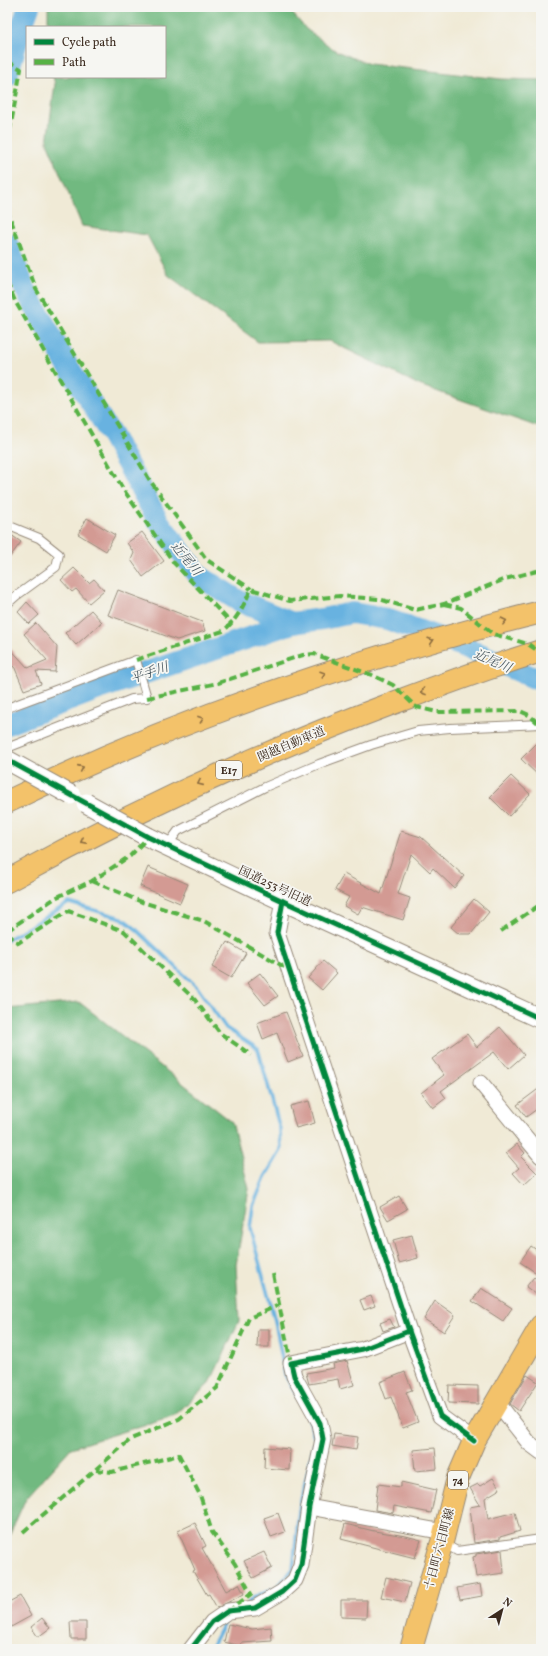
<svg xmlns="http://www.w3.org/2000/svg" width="548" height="1656" viewBox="0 0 548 1656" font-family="Vollkorn,'Noto Serif JP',serif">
<rect width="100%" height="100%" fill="#f6f6f2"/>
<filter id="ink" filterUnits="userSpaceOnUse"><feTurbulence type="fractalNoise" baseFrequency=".025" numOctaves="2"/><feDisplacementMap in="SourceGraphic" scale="8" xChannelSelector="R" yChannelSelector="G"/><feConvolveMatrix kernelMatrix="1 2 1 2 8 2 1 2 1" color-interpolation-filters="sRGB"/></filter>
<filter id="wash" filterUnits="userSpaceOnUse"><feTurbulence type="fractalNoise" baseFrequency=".012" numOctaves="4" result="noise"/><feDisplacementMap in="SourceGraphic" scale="16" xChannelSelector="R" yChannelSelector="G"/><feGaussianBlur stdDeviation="0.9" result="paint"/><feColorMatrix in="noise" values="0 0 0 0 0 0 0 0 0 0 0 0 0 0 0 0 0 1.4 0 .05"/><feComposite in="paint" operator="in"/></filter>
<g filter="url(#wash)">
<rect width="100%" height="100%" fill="#f0ead6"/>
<!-- forest -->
<g fill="#71b980" stroke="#56724f">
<polygon points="48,7 287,7 306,29 336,51 369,64 501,79 541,80 541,428 419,385 330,341 258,342 168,275 147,235 82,226 47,142 55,84 53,77 165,77 165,27 48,27"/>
<polygon points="79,1002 232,1122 249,1189 236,1265 239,1321 210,1383 175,1415 71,1448 26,1498 7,1541 7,1009"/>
</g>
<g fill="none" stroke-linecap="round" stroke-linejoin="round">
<!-- stream -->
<g stroke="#68b2e0" stroke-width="3.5">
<polyline points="7,940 69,903 122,918 136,929 197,987 226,1028 258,1049 280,1129 281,1150 265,1177 253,1206 250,1228 275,1321 285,1375 298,1398"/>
<polyline points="248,1603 253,1598 278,1586 293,1569 299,1509 315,1440 308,1416"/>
<polyline points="212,1645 224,1622"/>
</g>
<!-- river -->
<g stroke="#68b2e0" stroke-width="22">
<polyline points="7,76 20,31 29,7"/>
<polyline points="7,243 24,287 66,363 112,436 159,522 199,576 239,601 292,623 322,619 352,613 387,619 460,645 541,681"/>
<polyline points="7,724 104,687 292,623"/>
</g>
</g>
<g id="blocks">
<!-- building -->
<g fill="#d39a93">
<polygon points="87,518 115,535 106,551 78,534"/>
<polygon points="7,532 21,542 7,561"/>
<polygon points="142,532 164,561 143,577 131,560 134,553 127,543"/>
<polygon points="74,568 89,583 94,579 104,590 89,603 76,589 72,592 61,580"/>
<polygon points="118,590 202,622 205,631 177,640 108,615"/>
<polygon points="27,602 39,615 29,624 18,612"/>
<polygon points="91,610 102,622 76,645 65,633"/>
<polygon points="36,623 57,647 55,672 36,671 41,684 24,690 14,666 7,672 7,645 28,668 47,660 24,634"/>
<polygon points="541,739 541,778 521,759"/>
<polygon points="511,776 530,794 509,816 490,797"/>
<polygon points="401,831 421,837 464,876 454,888 433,868 430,872 411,854 398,894 410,898 403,920 362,907 358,914 344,906 349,897 335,890 344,874 381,894"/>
<polygon points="148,867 188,884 180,903 140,886"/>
<polygon points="474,899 489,912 471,934 459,934 451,927"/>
<polygon points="227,942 246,953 231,978 212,967"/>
<polygon points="323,961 337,973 322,990 308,978"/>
<polygon points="260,973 278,996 265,1005 247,983"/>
<polygon points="286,1012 303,1056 288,1062 277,1033 263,1039 257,1023"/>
<polygon points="500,1027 524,1055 508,1069 494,1052 441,1091 446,1098 433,1108 421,1093 444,1075 432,1059 467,1034 477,1047"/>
<polygon points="541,1087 541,1106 526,1117 517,1105"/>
<polygon points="309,1101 315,1123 296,1128 290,1106"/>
<polygon points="517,1144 525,1153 521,1157 537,1173 524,1185 513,1173 519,1168 506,1153"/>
<polygon points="399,1196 407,1209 388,1220 380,1207"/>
<polygon points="412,1235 418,1258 399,1263 393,1240"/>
<polygon points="531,1246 541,1253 541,1276 520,1262"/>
<polygon points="534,1277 541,1282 541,1288 536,1294 526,1287"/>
<polygon points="481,1288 512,1308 503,1321 472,1301"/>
<polygon points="371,1296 375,1306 364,1310 360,1300"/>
<polygon points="435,1301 455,1315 444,1332 424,1319"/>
<polygon points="390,1319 394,1327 383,1331 380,1323"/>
<polygon points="258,1329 269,1329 269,1347 257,1347"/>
<polygon points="347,1361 354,1385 340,1389 338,1379 309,1384 306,1373 334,1368 333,1364"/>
<polygon points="405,1372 412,1390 406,1392 418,1422 403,1428 391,1397 386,1399 380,1382"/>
<polygon points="527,1375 538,1382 519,1411 510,1404"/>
<polygon points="449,1385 478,1386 478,1404 448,1403"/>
<polygon points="334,1434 358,1437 356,1450 332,1446"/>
<polygon points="265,1447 290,1449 289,1470 264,1468"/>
<polygon points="435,1448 437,1469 415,1471 413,1450"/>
<polygon points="493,1478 500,1489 485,1498 488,1519 515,1512 520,1531 500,1537 500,1539 474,1543 470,1507 480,1505 470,1488 478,1484 480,1486"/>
<polygon points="401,1482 436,1490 431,1513 394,1506 393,1513 375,1510 378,1484 401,1487"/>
<polygon points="278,1513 285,1532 271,1537 264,1518"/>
<polygon points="195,1523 206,1546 202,1548 226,1591 239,1584 244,1594 217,1608 209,1594 207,1595 193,1571 195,1570 178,1531"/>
<polygon points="345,1524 374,1531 406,1536 421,1540 415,1558 341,1539"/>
<polygon points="502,1550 504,1573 476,1577 473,1557 476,1556 476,1554"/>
<polygon points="264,1552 272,1568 253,1578 244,1561"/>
<polygon points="386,1577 410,1583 405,1602 381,1597"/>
<polygon points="480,1584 482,1596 460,1600 457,1588"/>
<polygon points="20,1596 31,1616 11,1627 7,1621 7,1603"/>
<polygon points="341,1600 367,1600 366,1618 341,1617"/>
<polygon points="42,1618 50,1628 38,1637 31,1627"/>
<polygon points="70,1622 86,1622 86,1639 71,1639"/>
<polygon points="228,1624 252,1629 271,1627 272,1641 242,1643 241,1646 224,1642"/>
</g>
</g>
</g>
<g filter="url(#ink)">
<use href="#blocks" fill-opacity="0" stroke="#968a7a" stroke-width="1"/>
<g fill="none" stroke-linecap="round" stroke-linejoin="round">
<!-- service casing -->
<g stroke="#968a7a" stroke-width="10">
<g id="service">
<polyline points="7,525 39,538 59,554 56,567 16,596 7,604"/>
<polyline points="7,708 136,660 147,698 132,699 7,748"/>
<polyline points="167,846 178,831 265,787 319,764 371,745 418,731 450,728 541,724"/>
<polyline points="443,1543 457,1551 541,1539"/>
</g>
</g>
<!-- minor casing -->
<g stroke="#968a7a" stroke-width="17">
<g id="minor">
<polyline points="283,901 277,933 409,1331 440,1416 474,1441"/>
<polyline points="481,1083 541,1156"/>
<polyline points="497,1402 529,1443 541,1452"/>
<polyline points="309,1507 444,1532"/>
<polyline points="191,1649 212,1622 228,1611 255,1608 282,1592 295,1580 301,1565 309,1507 323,1439 320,1423 294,1376 291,1363 363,1349 409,1331"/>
</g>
</g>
<!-- tertiary casing -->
<g stroke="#968a7a" stroke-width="21">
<polyline id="tertiary" points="148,837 283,901 541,1019"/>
</g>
<!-- primary casing -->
<g stroke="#968a7a" stroke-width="24">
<polyline id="primary" points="411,1649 442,1542 458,1478 474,1441 541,1326"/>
</g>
<!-- motorway casing -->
<g stroke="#968a7a" stroke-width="24">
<g id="motorway">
<path d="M7,802C177,719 358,658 541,612"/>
<path d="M7,881C132,812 262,752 396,702C444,684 492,666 541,651"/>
</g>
</g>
<!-- service -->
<use href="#service" stroke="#fff" stroke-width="8"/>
<!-- minor -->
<use href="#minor" stroke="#fff" stroke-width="15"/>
<!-- tertiary -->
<use href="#tertiary" stroke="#fff" stroke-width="19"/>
<!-- primary -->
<use href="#primary" stroke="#f3c26a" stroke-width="22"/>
<!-- motorway -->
<use href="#motorway" stroke="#f3c26a" stroke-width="22"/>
<!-- tertiary-bridge casing -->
<g stroke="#968a7a" stroke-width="21" stroke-linecap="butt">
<g id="tertiary-bridge">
<polyline points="7,760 71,795"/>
<polyline points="86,803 148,837"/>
</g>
</g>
<!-- tertiary-bridge -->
<use href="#tertiary-bridge" stroke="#fff" stroke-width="19"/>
<!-- quiet -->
<g stroke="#57b245" stroke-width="4" stroke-dasharray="8 4" stroke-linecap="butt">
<polyline points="7,61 21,69 7,146"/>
<polyline points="7,196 8,212 36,289 149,479 207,560 251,589"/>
<polyline points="7,282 15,301 123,489 174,563 232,624"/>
<polyline points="444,604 461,608 493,634 528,644 541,653"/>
<path d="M136,660L223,631C237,620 244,605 251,589L290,601L340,596L379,599L415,610L444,604L505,579L541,570"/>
<polyline points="147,698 218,683 303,655 314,654 372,675 393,685 416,707 437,712 520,711 529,715 539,724"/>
<polyline points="92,881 142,902 204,921 288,969"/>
<polyline points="7,931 55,898 92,881 130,856 148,837"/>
<polyline points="501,931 541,904"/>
<polyline points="7,933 18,943 68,911 124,931 195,1000 220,1033 251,1055"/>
<polyline points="273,1274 291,1363"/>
<polyline points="96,1470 112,1472 179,1455 200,1495 212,1532 235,1564 251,1594 231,1609"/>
<polyline points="23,1532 131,1439 179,1419 217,1388 249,1318 279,1305"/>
</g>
<!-- cycleway casing -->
<g stroke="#f6f6f2" stroke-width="8">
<g id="cycleway">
<polyline points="7,760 148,837 283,901 541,1019"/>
<polyline points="283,901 277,933 409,1331 440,1416 474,1441"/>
<polyline points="191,1649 212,1622 228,1611 255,1608 282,1592 295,1580 301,1565 309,1507 323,1439 320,1423 294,1376 291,1363 363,1349 409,1331"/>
</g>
</g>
<!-- cycleway -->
<use href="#cycleway" stroke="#00873e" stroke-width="5"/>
</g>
<!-- one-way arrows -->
<defs><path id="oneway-chevron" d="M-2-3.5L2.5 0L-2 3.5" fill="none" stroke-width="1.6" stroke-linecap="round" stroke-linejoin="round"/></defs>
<g stroke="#8e6e40">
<use href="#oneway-chevron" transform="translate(504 621) rotate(-14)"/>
<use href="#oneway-chevron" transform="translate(431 641) rotate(-17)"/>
<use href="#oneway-chevron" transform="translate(323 674) rotate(-19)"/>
<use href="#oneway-chevron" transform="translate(423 692) rotate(160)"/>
<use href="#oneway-chevron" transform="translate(201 719) rotate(-20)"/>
<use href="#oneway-chevron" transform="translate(81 768) rotate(-24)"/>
<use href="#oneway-chevron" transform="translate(200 783) rotate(156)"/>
<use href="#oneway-chevron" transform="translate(83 841) rotate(153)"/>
</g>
</g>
<g text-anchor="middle" stroke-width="3.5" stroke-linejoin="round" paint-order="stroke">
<!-- shield labels -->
<g fill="#f6f6f2" stroke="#73675e" stroke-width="1">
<rect x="216" y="761" width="26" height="18" rx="3"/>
<rect x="448" y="1471" width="20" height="18" rx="3"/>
</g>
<g font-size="11" font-weight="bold" fill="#3b2a1e">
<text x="229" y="774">E17</text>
<text x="458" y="1484">74</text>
</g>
<!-- street labels -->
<g font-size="12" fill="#3b2a1e" stroke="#f6f6f2">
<text transform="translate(291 744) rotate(-23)" y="4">関越自動車道</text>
<text transform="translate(275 886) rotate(25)" y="4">国道253号旧道</text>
<text transform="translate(439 1549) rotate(-75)" y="4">十日町六日町線</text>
</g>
<!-- water labels -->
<g font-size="13" font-style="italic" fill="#4b5a62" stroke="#f6f6f2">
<text transform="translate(187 558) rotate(51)" y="5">近尾川</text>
<text transform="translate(493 660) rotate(24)" y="5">近尾川</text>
<text transform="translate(149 672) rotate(-19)" y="5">平手川</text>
</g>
</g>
<!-- margin -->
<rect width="548" height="1656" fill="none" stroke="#f6f6f2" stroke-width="24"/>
<!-- legend -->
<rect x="26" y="26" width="140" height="52" fill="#f6f6f2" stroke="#aba49d"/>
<rect x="34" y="39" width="20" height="6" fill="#00873e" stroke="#aba49d"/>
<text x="62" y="46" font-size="12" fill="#3b2a1e">Cycle path</text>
<rect x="34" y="59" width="20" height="6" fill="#57b245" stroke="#aba49d"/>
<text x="62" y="66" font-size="12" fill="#3b2a1e">Path</text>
<!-- north arrow -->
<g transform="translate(502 1610) rotate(36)" stroke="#f6f6f2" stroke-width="3" paint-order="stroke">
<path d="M0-3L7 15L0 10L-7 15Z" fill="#3b2a1e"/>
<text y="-6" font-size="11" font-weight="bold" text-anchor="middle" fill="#3b2a1e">N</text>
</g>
</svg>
